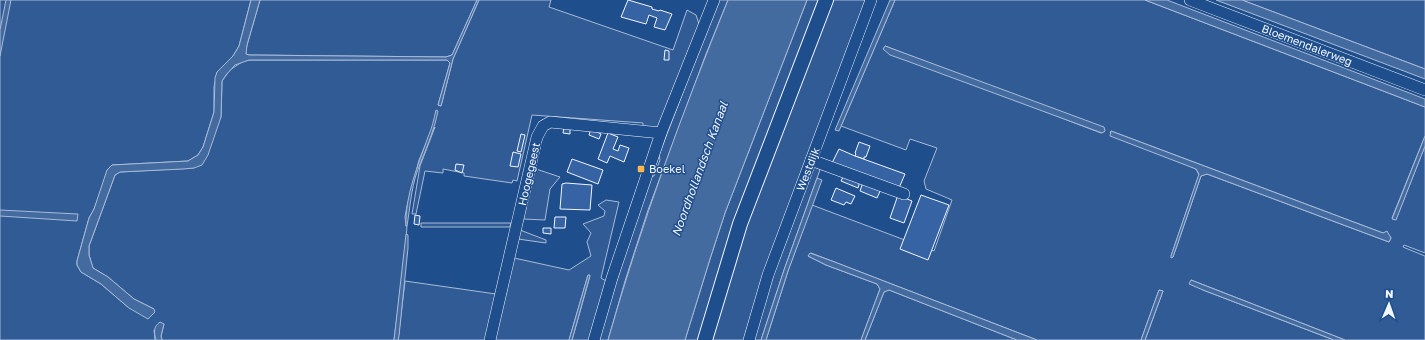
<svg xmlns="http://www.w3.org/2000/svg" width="1425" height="340" viewBox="0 0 1425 340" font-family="'Golos Text',sans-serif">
<rect width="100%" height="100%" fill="#1f4e8c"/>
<!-- built -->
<g fill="#305b95" stroke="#a8bbd7" fill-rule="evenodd">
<polygon points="0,0 251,0 239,46 233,56 217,72 214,87 214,112 203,147 198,155 188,161 112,165 94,209 89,218 77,261 77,265 81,272 101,284 129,308 154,309 134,299 108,277 93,268 89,255 89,246 115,175 120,172 194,168 221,117 222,81 230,70 242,62 249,60 447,60 450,63 438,105 441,106 453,59 479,0 551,0 549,7 673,50 687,10 696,15 699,24 660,125 656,128 643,129 643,123 532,115 517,181 513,180 512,183 464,176 464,173 443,169 443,173 425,171 416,214 412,214 420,166 435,127 429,136 419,160 407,206 405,217 406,226 407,226 405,254 394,340 162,340 161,336 164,324 154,330 155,340 0,340"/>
<polygon points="260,0 477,0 452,55 446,57 249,55 246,54 246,51 247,45"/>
<polygon points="718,0 728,0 706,54 648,210 625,281 608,340 599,340 624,255 651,176 654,176 660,160 659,155"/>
<polygon points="807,0 820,0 700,340 685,340 710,259 725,213"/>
<polygon points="831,0 867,0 744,340 711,340 729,274 788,112"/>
<path d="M895,0H1145L1425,107V136L1392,218L1396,219L1425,146V253L1404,245L1403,247L1425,256V340H1345L1191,280L1203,290L1334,340H1145L1163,291L1159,290L1141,340H1037L811,253L808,256L826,265L877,284L880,289L861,340H766L788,271L812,205L934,251L952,200L926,189L924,181L937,148L910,139L906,150L841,126ZM885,46L911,56L1105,131L1101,133L1067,120ZM1111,131L1383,233L1387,232L1391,238L1389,242L1207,174L1201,176L1173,257L1171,256L1199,175L1196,169L1110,133Z"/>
<polygon points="1242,0 1425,0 1425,69 1295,20"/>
<polygon points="815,165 821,167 784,270 761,340 753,340 759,314 812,168"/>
<polygon points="533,168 560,177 550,189 545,220 523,219"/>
<polygon points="606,200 619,202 601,278 606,281 589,340 572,340 590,276 588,275 569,340 494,340 514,258 569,270 591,256 587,242 591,233 583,224 604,216 605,211 598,205"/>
<polygon points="421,223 511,223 510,227 421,227"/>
<polygon points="520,230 546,240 546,243 518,239"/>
<polygon points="405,281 496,294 485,340 398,340"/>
<polygon points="889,290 1017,340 865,340 884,292"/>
</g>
<!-- water -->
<g fill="#446ba0" stroke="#a8bbd7">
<polygon points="6,0 11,0 0,56 0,30"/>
<polygon points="251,0 260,0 247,45 246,54 249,55 446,57 452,55 477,0 479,0 453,59 441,106 438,105 450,63 447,60 249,60 235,65 226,75 222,81 221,117 208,155 202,165 194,168 183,169 120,172 115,175 89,246 89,255 93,268 108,277 134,299 154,309 155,312 148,319 129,308 101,284 81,272 77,265 77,261 89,218 94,209 107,170 112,165 188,161 198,155 203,147 214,112 215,78 217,72 233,56 239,46"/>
<path d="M728,0H807L725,213L710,259L685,340H608C641,224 683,111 728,0Z"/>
<polygon points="890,0 895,0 839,131 835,130"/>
<polygon points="1145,0 1167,0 1425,99 1425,107"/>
<polygon points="1216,0 1242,0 1425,69 1425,79"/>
<polygon points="885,46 1104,127 1105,131 1102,133 907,61 890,55 883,49"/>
<path d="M436,110L438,111C434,132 425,151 417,172C411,190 410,208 407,226H406C405,195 418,166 428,137C432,128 434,119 436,110Z"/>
<polygon points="1111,131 1383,233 1387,231 1391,238 1389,242 1207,174 1201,176 1173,257 1171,258 1171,256 1199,174 1196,169 1110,136"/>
<polygon points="1425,136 1425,146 1396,220 1392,219"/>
<polygon points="817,178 822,180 788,271 766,340 761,340 784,270"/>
<polygon points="0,210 78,214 77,221 0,216"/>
<polygon points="406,234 408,235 408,248 399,336 398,340 394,340"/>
<polygon points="810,253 832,261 1037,340 1017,340 889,290 884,292 865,340 861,340 880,289 877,284 826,265 808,256"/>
<polygon points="588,275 590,275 572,340 569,340"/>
<polygon points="1191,280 1345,340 1334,340 1203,290 1189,284"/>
<polygon points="1159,290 1163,291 1145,340 1141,340"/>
<path d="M160,322L164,324L161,336L162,340H156C154,332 153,327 160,322Z"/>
</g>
<!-- building -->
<g fill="#3563a3" stroke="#f2f6ff">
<polygon points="628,0 652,7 652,9 659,11 660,10 672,14 665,30 654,27 657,18 649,15 646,24 621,17"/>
<polygon points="665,50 669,51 669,60 664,60"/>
<polygon points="564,127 570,128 570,134 563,133"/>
<polygon points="591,129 601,134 599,139 589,135"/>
<polygon points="608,133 618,137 613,149 618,151 620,145 629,148 624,162 610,156 607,163 598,159"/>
<polygon points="521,134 525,135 521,152 517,151"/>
<polygon points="859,142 870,146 866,157 864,157 864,159 855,156 856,154 855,153"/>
<polygon points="839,149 855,156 905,174 899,188 832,163"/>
<polygon points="513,152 521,154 518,167 510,166"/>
<polygon points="572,159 603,170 598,184 567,172"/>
<polygon points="456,164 464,165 462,173 455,170"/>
<polygon points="844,175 860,181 858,188 841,181"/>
<polygon points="863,182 881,189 877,198 860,191"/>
<polygon points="566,183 592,185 590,210 560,209 562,184"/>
<polygon points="836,188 855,196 851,204 846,202 844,205 831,200"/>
<polygon points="898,195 912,201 904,223 890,218"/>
<polygon points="921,195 949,205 928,260 900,249"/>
<polygon points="415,215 420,216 419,225 414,224"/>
<polygon points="555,217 566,217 565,228 554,228"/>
<polygon points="543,228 551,228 551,234 543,233"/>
</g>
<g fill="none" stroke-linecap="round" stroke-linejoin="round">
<!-- minor casing -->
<g stroke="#f2f6ff" stroke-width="12">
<g id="minor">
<polyline points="1190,0 1425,90"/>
<polyline points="811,160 904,194"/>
<polyline points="490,340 537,137 543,126 550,122 661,133"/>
<polyline points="594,340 612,278 661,133 714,0"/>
<polyline points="749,340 768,275 871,0"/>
</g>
</g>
<!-- major casing -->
<g stroke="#f2f6ff" stroke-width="16">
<polyline id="major" points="705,340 740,224 826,0"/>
</g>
<!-- minor -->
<use href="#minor" stroke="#1f4e8c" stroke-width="11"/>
<!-- major -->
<use href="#major" stroke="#1f4e8c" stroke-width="14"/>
</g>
<!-- markers -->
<rect fill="#ffb74d" stroke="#1f4e8c" stroke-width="1.5" x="637" y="165" width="8" height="8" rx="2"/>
<g text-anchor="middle" stroke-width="3" stroke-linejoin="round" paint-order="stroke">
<!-- street labels -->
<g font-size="11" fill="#f2f6ff" stroke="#1f4e8c">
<text transform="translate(1307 45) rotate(21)" y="4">Bloemendalerweg</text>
<text transform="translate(808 169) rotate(-69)" y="4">Westdijk</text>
<text transform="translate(529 174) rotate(-77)" y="4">Hoogegeest</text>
</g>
<!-- poi labels -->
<g font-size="11" fill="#f2f6ff" stroke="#1f4e8c" text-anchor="start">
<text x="649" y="173">Boekel</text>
</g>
<!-- water labels -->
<g font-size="12" font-style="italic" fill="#f2f6ff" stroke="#1f4e8c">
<text transform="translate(700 169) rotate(-70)" y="4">Noordhollandsch Kanaal</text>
</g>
</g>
<!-- north arrow -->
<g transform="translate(1389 304) rotate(2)" stroke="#1f4e8c" stroke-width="3" paint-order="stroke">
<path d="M0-3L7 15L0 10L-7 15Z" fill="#f2f6ff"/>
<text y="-6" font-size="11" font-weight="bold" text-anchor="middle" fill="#f2f6ff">N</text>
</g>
</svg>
